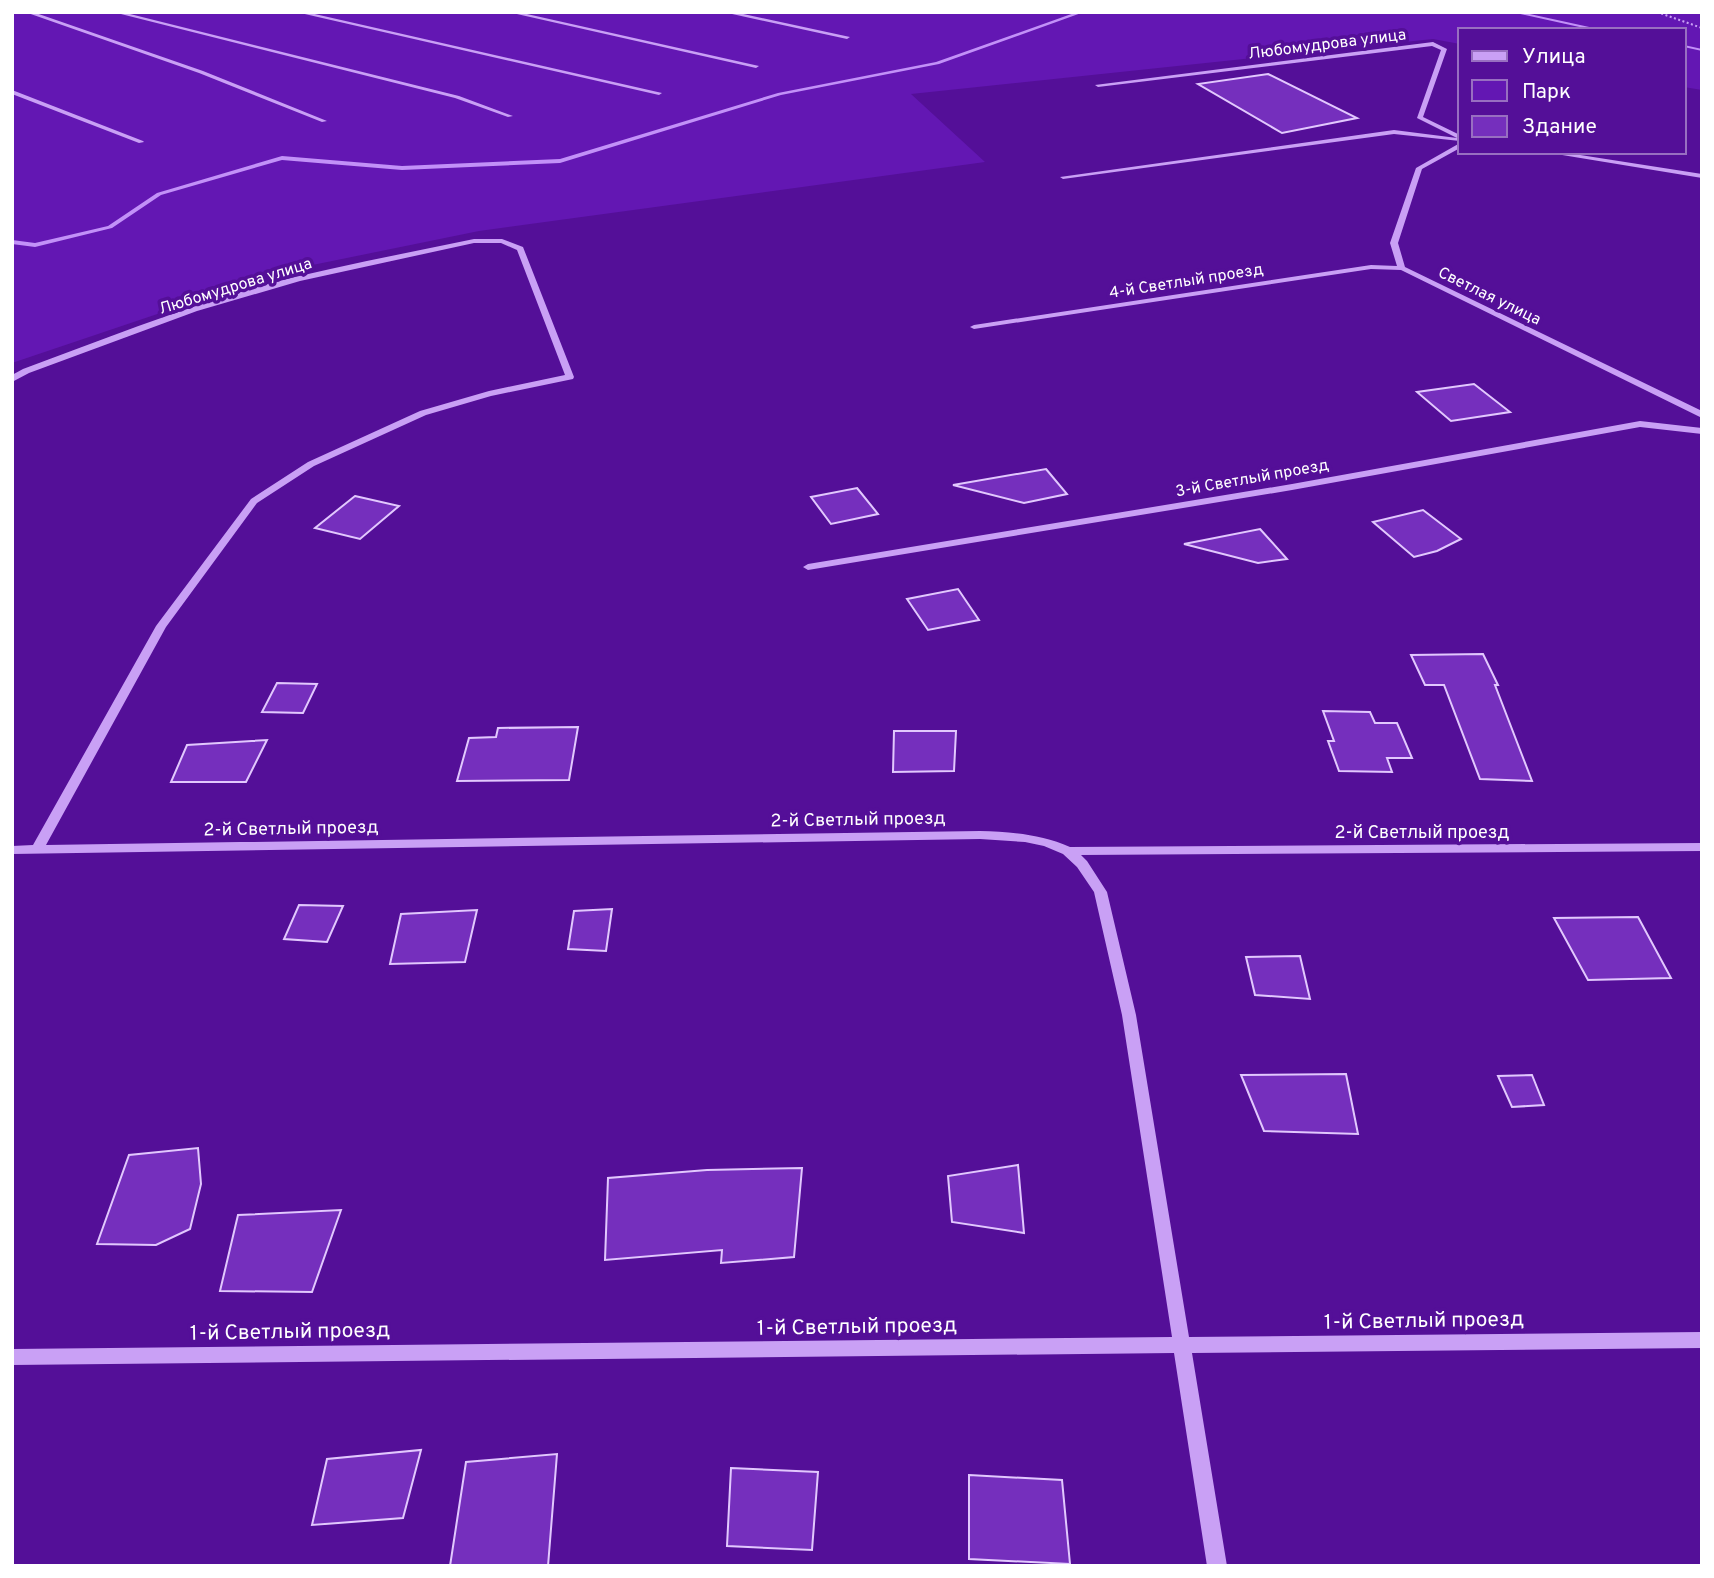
<svg xmlns="http://www.w3.org/2000/svg" width="1714" height="1578" viewBox="0 0 1714 1578" font-family="Overpass,sans-serif">
<rect width="100%" height="100%" fill="#540f98"/>
<!-- green -->
<polygon fill="#6317b3" points="12,12 1702,12 1702,90 1684,87 1684,30 1460,30 1460,44 1433,39 911,94 985,162 479,231 288,270 12,363"/>
<g fill="none" stroke-linecap="round" stroke-linejoin="round">
<!-- stream -->
<g fill="#c291f8" fill-rule="evenodd">
<polygon points="1077,12 1084,12 939,64 781,95 560,163 402,170 282,160 161,195 112,228 35,247 12,244 12,240 35,243 108,226 157,193 282,156 402,166 560,159 778,93 936,62"/>
<polygon points="1511,12 1521,12 1603,30 1593,30"/>
<polygon points="1684,45 1702,49 1702,51 1684,47"/>
</g>
</g>
<!-- building -->
<g fill="#752fbd" stroke="#e2c8fe" stroke-width="2">
<polygon points="1268,74 1357,118 1282,133 1198,84"/>
<polygon points="1474,384 1510,412 1451,421 1417,392"/>
<polygon points="1046,469 1067,494 1024,503 953,485"/>
<polygon points="857,488 878,514 831,524 811,497"/>
<polygon points="355,496 399,506 360,539 315,528"/>
<polygon points="1423,510 1461,539 1437,551 1414,557 1373,522"/>
<polygon points="1260,529 1287,559 1258,563 1184,544"/>
<polygon points="958,589 979,620 928,630 907,599"/>
<polygon points="1483,654 1498,685 1495,685 1532,781 1480,779 1444,685 1425,685 1411,655"/>
<polygon points="277,683 317,684 303,713 262,712"/>
<polygon points="1323,711 1370,712 1375,723 1397,723 1412,758 1387,758 1392,772 1339,771 1328,741 1334,741"/>
<polygon points="578,727 569,780 457,781 469,738 496,737 498,728"/>
<polygon points="894,731 956,731 954,771 893,772"/>
<polygon points="267,740 246,782 171,782 187,745"/>
<polygon points="299,905 343,906 327,942 284,939"/>
<polygon points="612,909 606,951 568,949 574,911"/>
<polygon points="477,910 465,962 390,964 401,914"/>
<polygon points="1638,917 1671,978 1588,980 1554,918"/>
<polygon points="1300,956 1310,999 1255,995 1246,957"/>
<polygon points="1346,1074 1358,1134 1264,1131 1241,1075"/>
<polygon points="1532,1075 1544,1105 1512,1107 1498,1076"/>
<polygon points="198,1148 201,1184 190,1229 156,1245 97,1244 129,1155"/>
<polygon points="1018,1165 1024,1233 952,1222 948,1176"/>
<polygon points="802,1168 794,1257 721,1263 722,1250 605,1260 608,1178 707,1170"/>
<polygon points="341,1210 312,1292 220,1291 238,1215"/>
<polygon points="421,1450 403,1518 312,1525 327,1459"/>
<polygon points="557,1454 548,1566 450,1566 466,1462"/>
<polygon points="731,1468 818,1472 812,1550 727,1546"/>
<polygon points="969,1475 1062,1480 1070,1564 969,1559"/>
</g>
<g fill="none" stroke-linecap="round" stroke-linejoin="round">
<!-- path -->
<polyline stroke="#c9a0f5" stroke-width="2" stroke-dasharray="2 2.5" stroke-linecap="butt" points="1657,12 1702,28"/>
<!-- minor -->
<g fill="#c9a0f5" fill-rule="evenodd">
<polygon points="25,12 33,12 203,71 327,121 322,122 199,73"/>
<polygon points="113,12 122,12 459,96 513,116 508,117 455,98"/>
<polygon points="296,12 306,12 662,93 659,95"/>
<polygon points="508,12 518,12 759,66 756,68"/>
<polygon points="723,12 734,12 850,37 847,39"/>
<polygon points="1433,42 1447,49 1423,117 1460,135 1460,141 1394,134 1063,179 1060,177 1394,130 1457,138 1417,118 1441,50 1432,46 1098,87 1095,85"/>
<polygon points="12,90 143,141 144,142 139,143 12,94"/>
<polygon points="1460,143 1460,148 1422,169 1398,243 1405,267 1702,411 1702,418 1401,270 1371,269 974,329 970,327 974,325 1371,265 1397,266 1390,243 1416,168"/>
<polygon points="1544,152 1561,152 1702,174 1702,178"/>
<path d="M474,239H502L523,247L574,377L573,379L491,396L426,415L314,466L257,503L166,627L46,845L980,831C1011,832 1041,834 1070,847L1702,843V851L1081,855L1087,861L1107,892L1136,1015L1189,1337L1702,1332V1348L1192,1353L1227,1566H1207L1174,1353L12,1365V1349L1172,1337L1122,1015L1094,892L1077,867L1063,854L1044,846L1025,842L980,839L12,854V846L33,845L156,626L251,499L308,462L420,411L489,391L565,375L517,250L501,243H474L300,281L197,311L29,373L12,382V375L23,369C101,340 179,309 260,286C331,267 403,254 474,239Z"/>
<polygon points="1640,421 1702,428 1702,434 1640,427 1292,490 808,570 803,567 808,564 1292,484"/>
</g>
</g>
<g text-anchor="middle" stroke-width="7" stroke-linejoin="round" paint-order="stroke">
<!-- far-street labels -->
<g font-size="16" fill="#fff" stroke="#540f98">
<text transform="translate(1327 43) rotate(-7)" y="6">Любомудрова улица</text>
<text transform="translate(1186 280) rotate(-9)" y="6">4-й Светлый проезд</text>
<text transform="translate(235 285) rotate(-17)" y="6">Любомудрова улица</text>
<text transform="translate(1490 295) rotate(26)" y="6">Светлая улица</text>
<text transform="translate(1252 477) rotate(-10)" y="6">3-й Светлый проезд</text>
</g>
<!-- street labels -->
<g font-size="18" fill="#fff" stroke="#540f98">
<text transform="translate(858 819) rotate(-1)" y="6">2-й Светлый проезд</text>
<text transform="translate(291 828) rotate(-1)" y="6">2-й Светлый проезд</text>
<text x="1422" y="838">2-й Светлый проезд</text>
</g>
<!-- near-street labels -->
<g font-size="21" fill="#fff" stroke="#540f98">
<text transform="translate(1424 1320) rotate(-1)" y="7">1-й Светлый проезд</text>
<text transform="translate(857 1326) rotate(-1)" y="7">1-й Светлый проезд</text>
<text transform="translate(290 1331) rotate(-1)" y="7">1-й Светлый проезд</text>
</g>
</g>
<!-- border -->
<rect width="1714" height="1578" fill="none" stroke="#ffffff" stroke-width="28"/>
<!-- legend -->
<rect x="1458" y="28" width="228" height="126" fill="#540f98" stroke="#986fc1" stroke-width="2"/>
<rect x="1472" y="51" width="35" height="10" fill="#c9a0f5" stroke="#986fc1" stroke-width="2"/>
<text x="1522" y="63" font-size="21" fill="#ffffff">Улица</text>
<rect x="1472" y="80" width="35" height="21" fill="#6317b3" stroke="#986fc1" stroke-width="2"/>
<text x="1522" y="98" font-size="21" fill="#ffffff">Парк</text>
<rect x="1472" y="116" width="35" height="21" fill="#752fbd" stroke="#986fc1" stroke-width="2"/>
<text x="1522" y="133" font-size="21" fill="#ffffff">Здание</text>
</svg>
